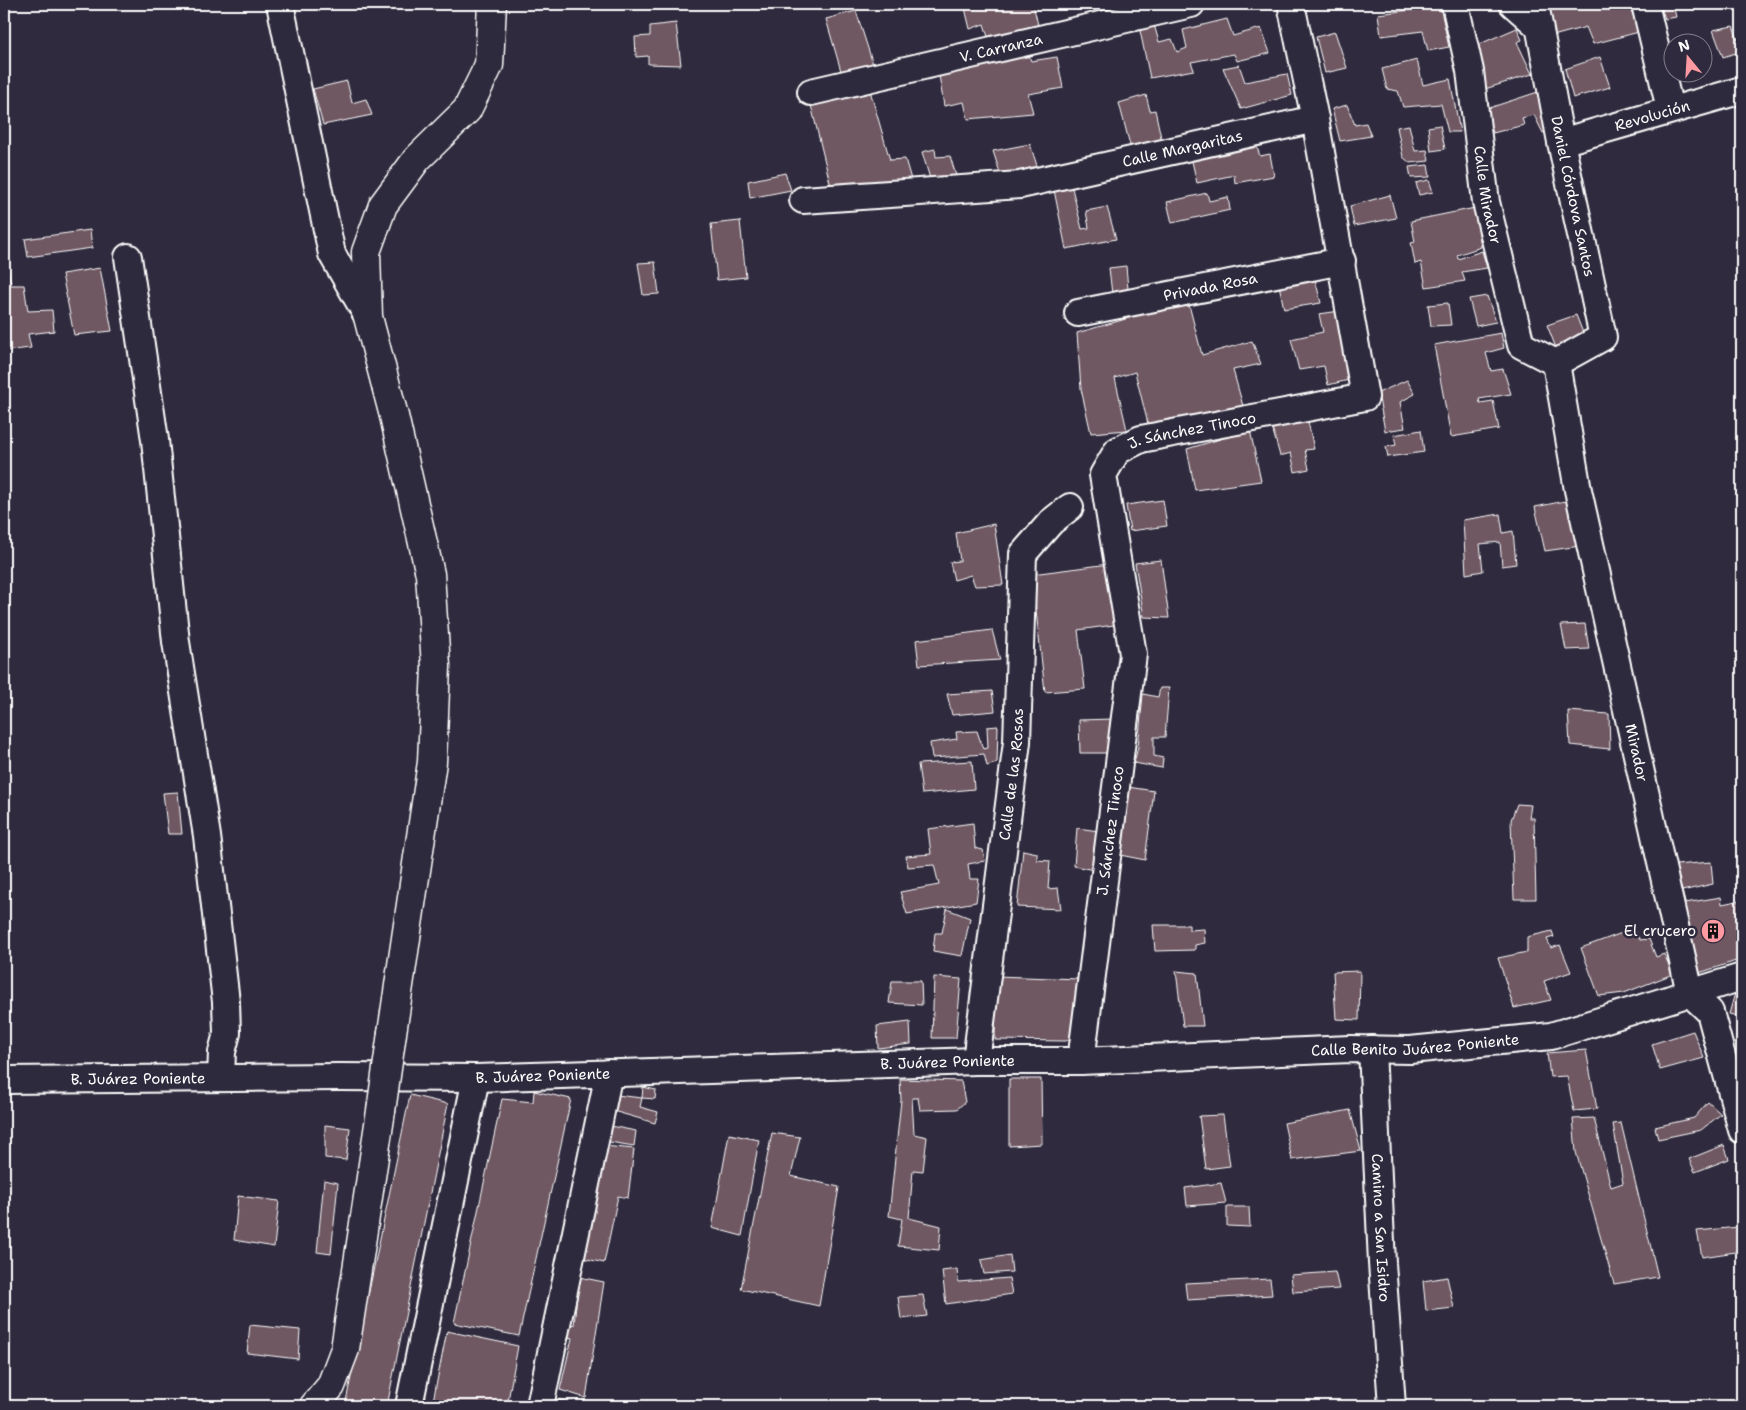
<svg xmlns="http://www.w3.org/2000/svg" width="1746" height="1410" viewBox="0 0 1746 1410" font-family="'Shantell Sans',sans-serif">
<rect width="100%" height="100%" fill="#2f2a3d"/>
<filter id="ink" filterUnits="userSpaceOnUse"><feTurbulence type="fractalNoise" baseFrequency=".02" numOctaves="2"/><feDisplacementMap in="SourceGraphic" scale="10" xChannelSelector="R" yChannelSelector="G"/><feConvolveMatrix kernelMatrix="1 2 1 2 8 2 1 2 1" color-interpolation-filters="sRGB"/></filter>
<g filter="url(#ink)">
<!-- building -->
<g fill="#705864" stroke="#fff">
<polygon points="830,4 862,4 831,10"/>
<polygon points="964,4 1033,4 1038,25 988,37 984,24 970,29"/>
<polygon points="1559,4 1629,4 1639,32 1593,44 1586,27 1553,36 1546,7"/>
<polygon points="1660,4 1673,4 1676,17 1665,19"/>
<polygon points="1698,4 1714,4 1715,6 1699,9"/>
<polygon points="1440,6 1449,47 1428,51 1423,31 1381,36 1378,14"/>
<polygon points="856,11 873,64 841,71 826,19"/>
<polygon points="1227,19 1233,36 1261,28 1270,53 1237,61 1234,54 1191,62 1194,70 1150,78 1139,26 1153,21 1159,42 1172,39 1177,52 1187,48 1183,30"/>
<polygon points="676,23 681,65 648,64 648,56 636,57 635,37 650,36 650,26"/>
<polygon points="1733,26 1742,51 1723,57 1713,30"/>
<polygon points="1517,28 1522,40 1517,42 1532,74 1485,89 1475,46"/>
<polygon points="1335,32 1347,68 1325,73 1316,37"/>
<polygon points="1027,50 1031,61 1057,57 1063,88 1028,94 1033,113 968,119 964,102 944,106 938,69"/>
<polygon points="1600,57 1610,87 1573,98 1565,69"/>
<polygon points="1417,60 1423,85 1450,79 1460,132 1448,132 1441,104 1403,107 1398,91 1387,89 1382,69"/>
<polygon points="1239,65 1245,82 1287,74 1292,95 1241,109 1223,68"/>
<polygon points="347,81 352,103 366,99 372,115 323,125 313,89"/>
<polygon points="869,87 890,160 905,159 912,183 833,195 810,101"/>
<polygon points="1541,91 1555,128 1543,133 1534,115 1522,118 1524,125 1493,133 1486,109"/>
<polygon points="1146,95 1150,111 1155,110 1162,142 1131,149 1119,103"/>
<polygon points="1347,105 1355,125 1366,123 1371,136 1340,141 1332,109"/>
<polygon points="1409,125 1415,151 1427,150 1429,161 1410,163 1403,157 1397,127"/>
<polygon points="1440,125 1445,149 1431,151 1428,127"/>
<polygon points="1254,139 1260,156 1270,154 1274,176 1235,183 1234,175 1197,183 1191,157"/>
<polygon points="1030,144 1040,175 1002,179 993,151"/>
<polygon points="935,149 936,157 950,156 957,179 931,182 922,152"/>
<polygon points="1428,165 1430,177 1411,178 1409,167"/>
<polygon points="785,173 791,190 750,198 748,181"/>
<polygon points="1429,180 1433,192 1419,195 1416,183"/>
<polygon points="1072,188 1082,229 1089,228 1086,211 1107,207 1116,239 1066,249 1054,190"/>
<polygon points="1207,193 1209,201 1228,197 1230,210 1172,223 1167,202"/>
<polygon points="1390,195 1396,218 1354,226 1350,206"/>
<polygon points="1475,208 1481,247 1457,255 1458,259 1482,251 1487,268 1462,272 1465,281 1426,287 1421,262 1415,264 1411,243 1415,242 1411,221"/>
<polygon points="740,221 746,277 717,280 711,224"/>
<polygon points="90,230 92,248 28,257 25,239"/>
<polygon points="4,245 11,285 24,285 28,311 52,310 54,331 28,334 31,348 4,351"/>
<polygon points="655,262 659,294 643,295 638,263"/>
<polygon points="1126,266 1128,289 1112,294 1109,268"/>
<polygon points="100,268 112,331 74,335 62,274"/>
<polygon points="1313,271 1321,303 1284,309 1278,280"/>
<polygon points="1487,296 1496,322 1476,326 1469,299"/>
<polygon points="1188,301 1202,355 1252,341 1261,364 1233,370 1243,406 1149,428 1135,372 1115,378 1127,430 1091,433 1081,389 1077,333"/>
<polygon points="1448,303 1451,325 1431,326 1428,305"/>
<polygon points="1347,310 1361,377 1328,385 1324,366 1299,370 1291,339 1323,332 1319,314"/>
<polygon points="1576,315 1585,338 1556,348 1547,325"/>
<polygon points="1501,333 1504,348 1486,353 1491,371 1503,369 1511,394 1479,399 1480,403 1493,401 1499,429 1451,437 1434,345"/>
<polygon points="1407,380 1415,394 1400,402 1405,428 1385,431 1378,393"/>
<polygon points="1307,417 1314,449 1305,450 1309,469 1295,472 1291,453 1280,456 1271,424"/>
<polygon points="1250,430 1261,481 1195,490 1187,449"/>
<polygon points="1421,430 1424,452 1388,457 1386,447 1396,445 1394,435"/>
<polygon points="1163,500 1167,526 1130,531 1126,505"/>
<polygon points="1570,500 1580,546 1545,551 1535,507"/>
<polygon points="1500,514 1503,533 1513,531 1516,564 1502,566 1500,542 1480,544 1483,571 1466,574 1463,520"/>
<polygon points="994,524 1003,585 975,586 971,575 954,580 950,562 960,561 956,533"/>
<polygon points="1161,560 1169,618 1144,617 1135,563"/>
<polygon points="1109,564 1114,625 1078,630 1085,689 1045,692 1032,574"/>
<polygon points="1585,624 1589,649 1566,650 1561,625"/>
<polygon points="992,630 1000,660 919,665 916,640"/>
<polygon points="1160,688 1169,688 1165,737 1154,737 1154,756 1163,758 1162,768 1134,763 1138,747 1143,694 1158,697"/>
<polygon points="992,691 995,711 952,715 947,694"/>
<polygon points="1568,711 1609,714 1610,749 1570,745"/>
<polygon points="1113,719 1115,753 1080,753 1079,720"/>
<polygon points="998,726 997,763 987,766 984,754 932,758 930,743 957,739 956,732 977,731 983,749 988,748 987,727"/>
<polygon points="972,761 974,789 922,794 918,764"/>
<polygon points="1128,787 1154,791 1145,860 1115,854"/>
<polygon points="178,792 182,834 168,834 163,793"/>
<polygon points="1517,804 1531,805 1529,818 1534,818 1536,899 1514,899 1511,820"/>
<polygon points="973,823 975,848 983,850 985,861 968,864 970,879 979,879 976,902 907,914 900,892 939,885 934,865 908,867 906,856 931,854 928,829"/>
<polygon points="1077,828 1099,831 1094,870 1074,866"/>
<polygon points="1023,850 1037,853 1037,860 1050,861 1048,889 1058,888 1061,909 1017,907"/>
<polygon points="1711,862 1713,884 1682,891 1685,903 1721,897 1722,904 1742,900 1742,959 1696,974 1665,866"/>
<polygon points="947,909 970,918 962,956 933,951 935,933 942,933"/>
<polygon points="1153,925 1189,925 1189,930 1204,929 1205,943 1195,945 1195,950 1155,951"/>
<polygon points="1633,929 1640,940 1649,939 1656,957 1664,954 1673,974 1624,993 1599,996 1581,948"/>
<polygon points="1552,931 1554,937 1547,939 1551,948 1560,945 1571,972 1544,981 1551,1000 1514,1008 1498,958 1527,952 1527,937"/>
<polygon points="1176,971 1197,973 1203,1026 1183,1026"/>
<polygon points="1360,971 1359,1020 1336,1019 1333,972"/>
<polygon points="996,976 1079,979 1078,1033 1066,1041 995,1040"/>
<polygon points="934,977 961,979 956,1038 932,1038"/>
<polygon points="892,981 921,981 922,1005 889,1003"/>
<polygon points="1735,993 1742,995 1742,1017 1729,1014"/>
<polygon points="910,1022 911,1044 878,1048 877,1026"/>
<polygon points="1693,1031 1704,1058 1660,1070 1652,1044"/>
<polygon points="1586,1050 1597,1109 1574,1111 1567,1076 1550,1077 1547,1053"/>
<polygon points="900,1079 961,1081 965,1102 957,1109 920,1110 918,1098 912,1098 914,1134 927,1137 923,1171 913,1170 909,1218 941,1226 939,1250 898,1246 902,1219 889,1216 901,1100"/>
<polygon points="1009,1079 1041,1079 1042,1144 1009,1146"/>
<polygon points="643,1087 656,1090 655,1099 642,1098"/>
<polygon points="534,1091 571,1099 519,1336 454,1323 502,1099 533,1102"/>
<polygon points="410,1095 448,1104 387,1406 345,1406"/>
<polygon points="616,1095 642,1098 640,1107 658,1112 655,1123 613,1111"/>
<polygon points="1708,1102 1721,1114 1701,1130 1658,1139 1655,1127 1694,1118"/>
<polygon points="1350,1110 1361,1151 1292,1160 1284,1123"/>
<polygon points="1223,1115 1230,1166 1206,1169 1199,1116"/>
<polygon points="1594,1118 1611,1187 1623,1183 1613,1124 1621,1123 1658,1277 1614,1284 1576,1152 1573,1119"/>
<polygon points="600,1124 636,1131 634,1146 597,1140"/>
<polygon points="325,1125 350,1128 346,1160 325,1158"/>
<polygon points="772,1133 800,1137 791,1176 839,1187 819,1306 741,1289"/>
<polygon points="729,1134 759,1140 742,1236 712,1228"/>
<polygon points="1724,1145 1729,1159 1695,1172 1689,1159"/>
<polygon points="604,1146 634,1149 628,1198 618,1196 604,1263 583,1258"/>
<polygon points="324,1180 338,1183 331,1254 317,1252"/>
<polygon points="1221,1183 1226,1203 1187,1206 1185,1188"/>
<polygon points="238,1196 279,1201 274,1247 234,1240"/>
<polygon points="1227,1207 1249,1207 1250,1227 1227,1226"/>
<polygon points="1739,1227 1742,1251 1702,1257 1697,1231"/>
<polygon points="1010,1255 1012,1272 984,1274 981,1260"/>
<polygon points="957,1269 958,1282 1009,1278 1012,1294 946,1304 942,1271"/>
<polygon points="1335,1272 1339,1289 1293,1292 1291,1275"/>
<polygon points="579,1277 604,1282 586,1398 560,1390 572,1338 557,1333 559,1321 574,1325"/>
<polygon points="1447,1277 1454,1308 1426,1311 1423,1281"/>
<polygon points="1270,1279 1272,1295 1187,1300 1185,1283"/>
<polygon points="923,1295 927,1316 901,1319 898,1297"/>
<polygon points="250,1325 300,1330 298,1359 247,1353"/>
<polygon points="447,1331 518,1346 507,1406 432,1406"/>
<polygon points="555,1399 588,1406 554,1406"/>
</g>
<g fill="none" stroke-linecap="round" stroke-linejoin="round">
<!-- minor casing -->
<g stroke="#fff" stroke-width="30">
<g id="minor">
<polyline points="280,4 332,254 368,317"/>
<path id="s1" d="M1455,4L1470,71L1486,202L1521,345L1556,363"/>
<polyline points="1513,4 1538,26"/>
<path id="s2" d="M1535,4L1561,142L1603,337L1556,363"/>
<polyline points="1645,4 1670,109"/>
<path id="s3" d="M811,92L1191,4"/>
<path id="s4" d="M1561,142L1742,90"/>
<path id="s5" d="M803,200L1020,185L1315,119"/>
<polyline points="128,257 155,440 176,642 207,836 226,1002 227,1033 222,1052 221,1078"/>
<path id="s6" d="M1078,313L1342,261"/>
<path id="s7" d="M1556,363L1578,490L1690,993L1710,1012L1742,1130"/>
<path id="s8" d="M1372,1049L1382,1263L1392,1406"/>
<path id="s9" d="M976,1061L1017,742L1023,554L1051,522L1070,507"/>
<path id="s10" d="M1081,1061L1133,654L1103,475L1117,451L1141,439L1365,397L1315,119L1291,4"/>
<path id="s11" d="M4,1080L340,1077L476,1078L976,1061H1081L1350,1049L1410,1050L1551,1036L1742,977"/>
<polyline points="409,1406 476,1078"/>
<polyline points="540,1406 609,1073"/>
</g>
</g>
<!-- secondary casing -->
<g stroke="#fff" stroke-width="31">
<g id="secondary">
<polyline points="392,1033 432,762 436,666 430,574 394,416 368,317 366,252 383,205 417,159 467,110 489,65 492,4"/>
<polyline points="314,1406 331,1386 345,1349 381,1111"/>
</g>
</g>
<!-- minor -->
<use href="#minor" stroke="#2f2a3d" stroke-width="26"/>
<!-- secondary -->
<use href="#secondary" stroke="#2f2a3d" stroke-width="28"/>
<!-- secondary-bridge casing -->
<g stroke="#fff" stroke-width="31" stroke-linecap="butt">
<polyline id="secondary-bridge" points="381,1111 392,1033"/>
</g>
<!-- secondary-bridge -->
<use href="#secondary-bridge" stroke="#2f2a3d" stroke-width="28"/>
</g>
</g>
<!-- icons -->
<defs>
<g id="building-disc" transform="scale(1.25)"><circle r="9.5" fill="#ff9aa2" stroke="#2f2a3d"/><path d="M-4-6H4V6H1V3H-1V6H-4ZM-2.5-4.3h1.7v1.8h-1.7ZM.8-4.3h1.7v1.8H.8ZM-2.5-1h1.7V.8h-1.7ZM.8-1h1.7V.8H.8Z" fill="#111"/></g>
</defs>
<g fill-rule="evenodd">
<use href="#building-disc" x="1713" y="931"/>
</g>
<g text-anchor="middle" stroke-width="5" stroke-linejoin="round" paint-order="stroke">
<!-- street labels -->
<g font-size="15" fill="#fff" stroke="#2f2a3d">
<text dy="5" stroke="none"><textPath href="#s3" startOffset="195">V. Carranza</textPath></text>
<text dy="5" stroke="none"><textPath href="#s4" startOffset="95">Revolución</textPath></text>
<text dy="5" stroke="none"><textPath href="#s5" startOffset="384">Calle Margaritas</textPath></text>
<text dy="5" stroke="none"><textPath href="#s1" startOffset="194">Calle Mirador</textPath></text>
<text dy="5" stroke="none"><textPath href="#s2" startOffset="196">Daniel Córdova Santos</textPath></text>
<text dy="5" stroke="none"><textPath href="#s6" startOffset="135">Privada Rosa</textPath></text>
<text dy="5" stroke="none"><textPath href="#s10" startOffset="698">J. Sánchez Tinoco</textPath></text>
<text dy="5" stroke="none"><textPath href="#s7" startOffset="398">Mirador</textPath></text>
<text dy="5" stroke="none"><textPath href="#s9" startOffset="289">Calle de las Rosas</textPath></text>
<text dy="5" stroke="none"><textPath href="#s10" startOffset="232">J. Sánchez Tinoco</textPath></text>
<text dy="5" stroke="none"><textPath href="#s11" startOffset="1412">Calle Benito Juárez Poniente</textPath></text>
<text dy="5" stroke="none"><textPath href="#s11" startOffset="944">B. Juárez Poniente</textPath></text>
<text dy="5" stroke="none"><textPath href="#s11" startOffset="539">B. Juárez Poniente</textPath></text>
<text dy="5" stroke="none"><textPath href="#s11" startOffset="134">B. Juárez Poniente</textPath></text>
<text dy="5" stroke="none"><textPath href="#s8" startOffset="179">Camino a San Isidro</textPath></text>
</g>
<!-- poi labels -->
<g font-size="15" fill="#fff" stroke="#2f2a3d" text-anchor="end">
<text x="1696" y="936">El crucero</text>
</g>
</g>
<!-- margin -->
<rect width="1746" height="1410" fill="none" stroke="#2f2a3d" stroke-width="20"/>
<rect x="10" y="10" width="1726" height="1390" fill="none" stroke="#fff" stroke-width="2" filter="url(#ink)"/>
<!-- north arrow -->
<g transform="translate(1688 58) rotate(342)"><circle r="24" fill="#2f2a3d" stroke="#827f8b"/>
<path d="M0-4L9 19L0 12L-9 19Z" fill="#ff9aa2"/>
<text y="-8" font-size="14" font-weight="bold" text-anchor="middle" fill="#ffffff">N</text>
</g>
</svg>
